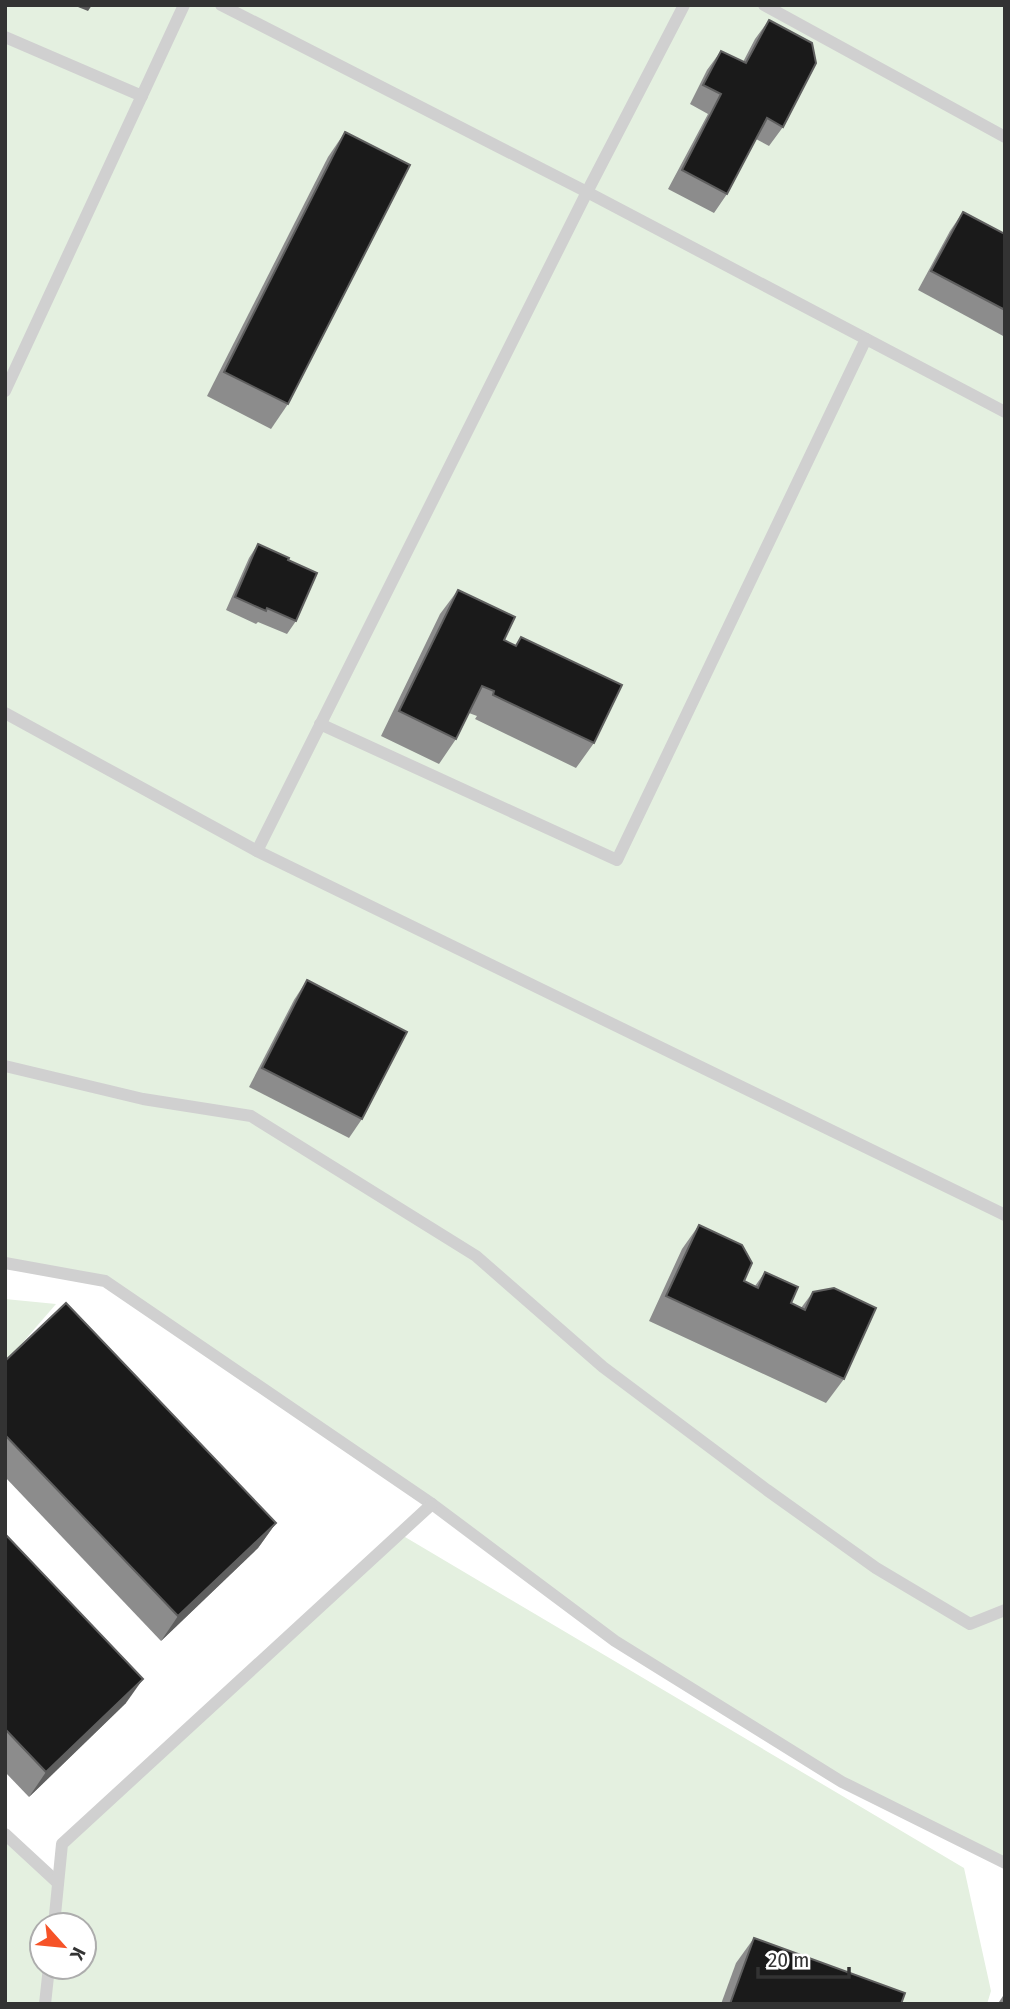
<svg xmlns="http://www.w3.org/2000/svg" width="1010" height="2009" viewBox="0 0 1010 2009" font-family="'Fira Sans Condensed',sans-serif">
<rect width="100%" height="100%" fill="#fff"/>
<!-- green -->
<g fill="#e4f0e0" fill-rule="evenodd">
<polygon points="5,5 1005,5 1005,1863 842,1782 615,1641 432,1504 105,1281 5,1263"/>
<polygon points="5,1299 56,1304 5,1363"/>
<path d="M400,1534L964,1868L991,1991L987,2004H5V1834L58,1882L62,1844ZM42,1925H84V1967H42Z"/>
</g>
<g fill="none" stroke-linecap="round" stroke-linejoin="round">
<!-- service -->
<g stroke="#d0d0d0" stroke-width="12">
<polyline points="221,5 587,192 1005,412"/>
<polyline points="764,5 1005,137"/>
<polyline points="5,37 142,96"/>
<polyline points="5,391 184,5"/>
<polyline points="5,713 257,851 1005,1215"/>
<polyline points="320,724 617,860 866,339"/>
<polyline points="257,851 587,192 684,5"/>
<polyline points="5,1066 143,1099 251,1116 476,1256 603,1367 767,1490 876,1568 970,1624 1005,1610"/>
<polyline points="5,1263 105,1281 432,1504 615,1641 842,1782 1005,1863"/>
<polyline points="5,1834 58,1883"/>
<polyline points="54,1925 62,1844 432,1504"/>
<polyline points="45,2004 49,1967"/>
</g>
</g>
<!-- wall -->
<g fill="#8c8c8c">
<polygon points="769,20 783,127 769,146 756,139 727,194 714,213 668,189 708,114 690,104 707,70 721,51 743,62 755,39"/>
<polygon points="345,132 288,404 271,429 207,396 328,157"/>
<polygon points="963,212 1005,234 1005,337 918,290 950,231"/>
<polygon points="258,544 288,560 296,621 287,634 258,622 256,624 226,610 249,558"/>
<polygon points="458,590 504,640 515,646 521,637 594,743 576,768 475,719 477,716 469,713 456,739 439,764 381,736 440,614"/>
<polygon points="307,980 362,1119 349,1138 249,1087 294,1000"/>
<polygon points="699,1225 744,1281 755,1286 765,1272 791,1303 801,1308 813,1292 844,1379 826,1403 649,1321 682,1249"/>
<polygon points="5,1361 276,1523 258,1548 161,1641 5,1477"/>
<polygon points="5,1534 126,1703 29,1797 5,1772"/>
<polygon points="754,1938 901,2004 721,2004 736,1963"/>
<polygon points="1005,1993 1005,2004 998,2004 999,2002"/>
</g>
<!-- shaded-wall -->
<g fill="#5f5f5f">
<polygon points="73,5 92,5 88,11"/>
<polygon points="276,1523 258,1548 161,1641 178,1616"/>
<polygon points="143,1679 126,1703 29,1797 46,1772"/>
</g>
<!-- building -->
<g fill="#1a1a1a" stroke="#5f5f5f" stroke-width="2">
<polygon points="769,20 812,43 816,63 783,127 767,118 727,194 682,170 721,94 703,85 721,51 746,63"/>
<polygon points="345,132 410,165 288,404 224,372"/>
<polygon points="963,212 1005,234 1005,310 931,271"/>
<polygon points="258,544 289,558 288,560 317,573 296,621 267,608 266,611 235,597"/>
<polygon points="458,590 515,617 504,640 516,646 521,637 622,685 594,743 493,695 494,691 482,686 456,739 399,711"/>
<polygon points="307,980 407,1032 362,1119 262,1068"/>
<polygon points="699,1225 742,1245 752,1263 744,1281 758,1288 765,1272 798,1287 791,1303 805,1310 813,1292 834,1288 876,1308 844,1379 666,1296"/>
<polygon points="66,1303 276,1523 178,1616 5,1435 5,1361"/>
<polygon points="5,1534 143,1679 46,1772 5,1729"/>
<polygon points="754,1938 905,1993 901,2004 730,2004"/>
</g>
<!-- border -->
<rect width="1010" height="2009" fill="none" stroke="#333333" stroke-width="14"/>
<!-- north arrow -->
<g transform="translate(63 1946) rotate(117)"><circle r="33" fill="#ffffff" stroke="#adadad" stroke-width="2"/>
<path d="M0-5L12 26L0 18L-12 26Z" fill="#f65328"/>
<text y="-10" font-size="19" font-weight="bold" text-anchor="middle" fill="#333333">K</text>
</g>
<!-- scale -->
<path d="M758 1967v10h91v-10" fill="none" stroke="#333333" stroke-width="3.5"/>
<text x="768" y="1967" font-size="21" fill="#333333" stroke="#ffffff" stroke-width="5" paint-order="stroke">20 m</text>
</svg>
